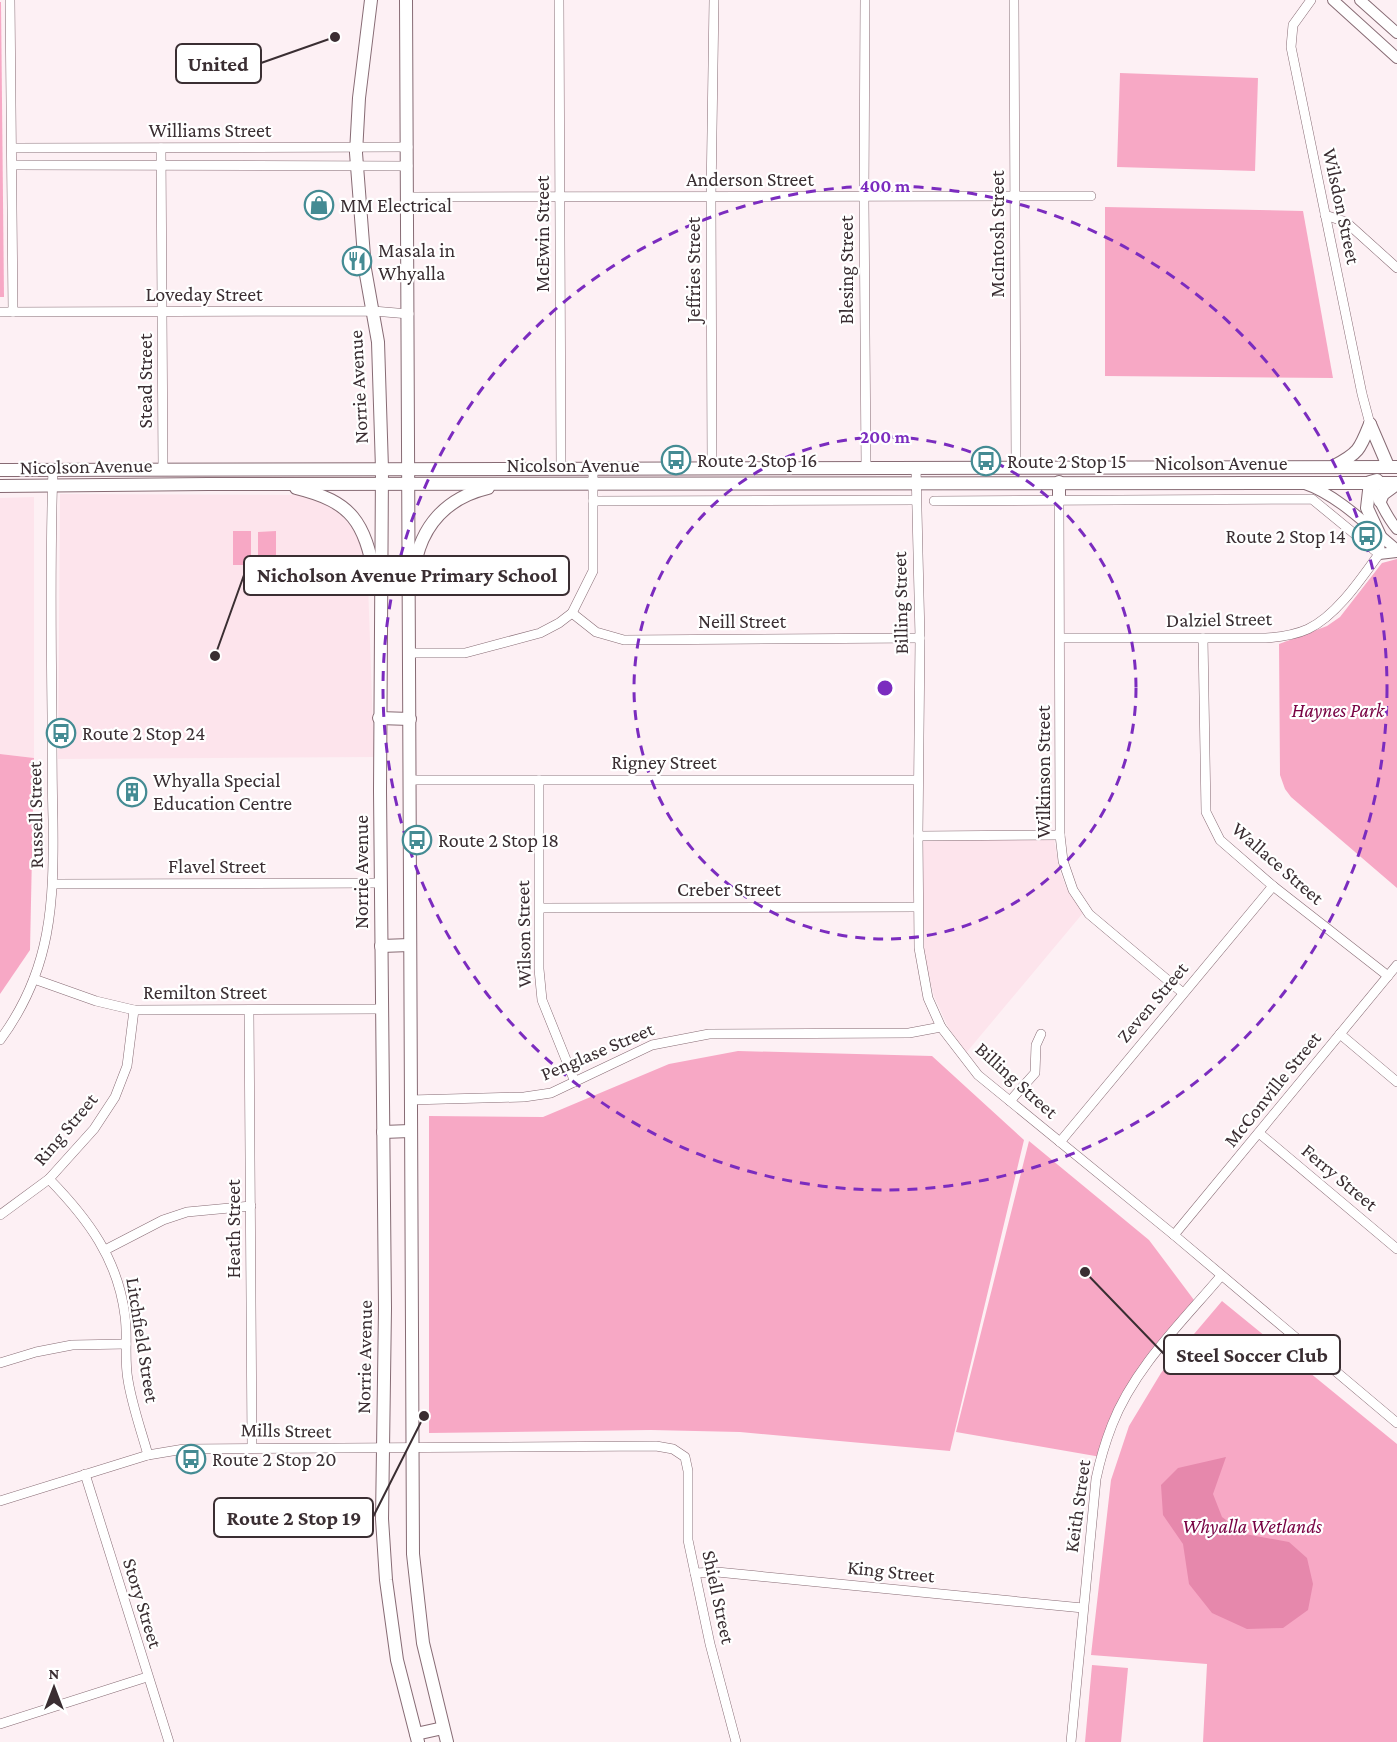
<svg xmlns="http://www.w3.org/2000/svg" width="1397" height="1742" viewBox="0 0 1397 1742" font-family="'Crimson Pro',serif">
<rect width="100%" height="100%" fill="#fdf0f4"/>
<!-- built -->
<g fill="#fde4ec">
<polygon points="60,494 303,495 333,508 340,514 354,528 367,554 374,757 58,759"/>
<polygon points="34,497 34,758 0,754 0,498"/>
<polygon points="1054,839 1060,872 1067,889 1083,913 966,1053 948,1027 934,996 928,973 922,947 919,840"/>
</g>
<!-- green -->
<g fill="#f7a8c5">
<polygon points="0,2 1,2 4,297 0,297"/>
<polygon points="1120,73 1258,78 1255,171 1117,167"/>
<polygon points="1105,207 1303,211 1333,378 1105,376"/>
<rect x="233" y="531" width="18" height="34"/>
<polygon points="276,531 276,569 258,569 258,532"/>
<polygon points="1397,559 1397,888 1291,797 1285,789 1280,775 1279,644 1327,626 1340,617 1382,563"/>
<polygon points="0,754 34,758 30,950 0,994"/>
<polygon points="738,1051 932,1056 1024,1140 950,1451 740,1432 651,1430 429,1433 429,1116 543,1117 669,1064"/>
<polygon points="1029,1141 1149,1240 1197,1304 1132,1377 1101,1457 956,1432"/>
<polygon points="1222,1301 1397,1444 1397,1742 1203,1742 1207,1664 1091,1655 1111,1480 1129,1426 1161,1373"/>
<polygon points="1092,1665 1128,1668 1121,1742 1085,1742"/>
</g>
<!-- water -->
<polygon fill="#e688ac" points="1226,1457 1213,1494 1222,1517 1245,1534 1289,1542 1307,1558 1313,1584 1308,1610 1283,1628 1247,1629 1212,1613 1189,1584 1183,1544 1163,1515 1161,1485 1178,1468"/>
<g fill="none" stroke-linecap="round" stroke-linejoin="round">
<!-- minor casing -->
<g stroke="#876b74" stroke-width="10">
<g id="minor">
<polyline points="10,0 13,312"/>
<polyline points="559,0 561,469"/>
<polyline points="865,0 864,197 866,468"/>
<polyline points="1014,0 1016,467"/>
<polyline points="1311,0 1293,25 1291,47 1362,394 1370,424"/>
<polyline points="12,148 408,147"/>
<polyline points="161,148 163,469"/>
<polyline points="13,165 408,166"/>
<polyline points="408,197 1091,196"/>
<polyline points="1325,215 1346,222 1397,268"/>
<polyline points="0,312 373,311 409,314"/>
<polyline points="712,468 711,197 714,0"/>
<polyline points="916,468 920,638 918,836 919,948 928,998 941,1027 978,1075 1174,1235 1397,1423"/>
<polyline points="1059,500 1060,835 1063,861 1073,890 1089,914 1183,993"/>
<polyline points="593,501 916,500"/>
<path d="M934,501L1312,499L1379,554C1361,579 1336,616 1308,629C1295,635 1280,637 1266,638H1060"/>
<polyline points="572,613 596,632 624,640 920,638"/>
<polyline points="1203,638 1206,812 1220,840 1273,886 1388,976"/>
<polyline points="410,653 465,653 540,633 559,623 572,613 593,571 593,469"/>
<polyline points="410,780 918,780"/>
<polyline points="539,780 539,969 542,1000 575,1082"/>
<polyline points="918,836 1060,835"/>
<polyline points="54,884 380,883"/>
<polyline points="540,908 917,907"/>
<polyline points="34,979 96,1001 134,1010 382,1009"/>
<polyline points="249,1011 252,1447"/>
<polyline points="1340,1034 1397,1082"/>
<path d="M0,1040C52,970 54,902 53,820C52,785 52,750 52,715C51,634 50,552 53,470"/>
<polyline points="410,1100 524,1097 551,1093 652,1045 709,1034 909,1033 941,1027"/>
<polyline points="1010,1101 1035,1073 1036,1045 1041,1034"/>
<polyline points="1259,1133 1397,1249"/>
<polyline points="1060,1142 1273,886"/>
<path d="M49,1179C88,1219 118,1259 125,1316C128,1337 124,1359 128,1380C132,1405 141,1430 148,1455"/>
<polyline points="0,1215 49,1179 94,1129 115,1097 127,1066 134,1010"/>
<polyline points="1174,1235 1397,965"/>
<polyline points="105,1250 163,1220 187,1212 251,1206"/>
<polyline points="0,1363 36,1352 72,1345 126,1344"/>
<polyline points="85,1474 169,1742"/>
<polyline points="0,1501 148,1455 184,1449 656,1446 673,1449 685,1457 688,1471 688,1540 710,1644 736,1742"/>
<polyline points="695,1573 717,1572 1083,1608"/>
<polyline points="0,1724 147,1677"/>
<path d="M1071,1742L1096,1479C1100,1460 1105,1443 1112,1425C1134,1368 1182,1322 1221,1276"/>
</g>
</g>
<!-- tertiary casing -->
<g stroke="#876b74" stroke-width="12">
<g id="tertiary">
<polyline points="1333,0 1397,58"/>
<polyline points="1360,0 1397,33"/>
<path d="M1370,482C1380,499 1384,514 1397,529"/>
<path d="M1305,484C1338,495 1370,528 1397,550"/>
<polyline points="1380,536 1379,554 1397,552"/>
</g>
</g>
<!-- secondary casing -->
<g stroke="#876b74" stroke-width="14">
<g id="secondary">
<polyline points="371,0 359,98 356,153 365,269 378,342 382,469 380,791 385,1308 382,1519 386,1580 397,1660 418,1742"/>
<polyline points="406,0 413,1554 423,1643 447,1742"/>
<polyline points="1370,424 1388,466"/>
<path d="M1334,466C1359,453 1360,449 1370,424"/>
<polyline points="0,470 1397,467"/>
<polyline points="1377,480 1370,482 1367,508 1380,536"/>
<polyline points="0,486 208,484 1397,483"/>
<path d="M296,488C353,502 364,522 375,577"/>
<polyline points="1059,500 1059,482"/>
<polyline points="1380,501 1383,494 1397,484"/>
<path d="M414,569C421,526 446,498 488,488"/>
<polyline points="379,718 410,719"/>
<polyline points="381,946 410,945"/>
<polyline points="383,1132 410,1131"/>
<polyline points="416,1734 443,1728"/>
</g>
</g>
<!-- minor -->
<use href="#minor" stroke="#fff" stroke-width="9"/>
<!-- tertiary -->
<use href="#tertiary" stroke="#fff" stroke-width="10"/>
<!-- secondary -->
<use href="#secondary" stroke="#fff" stroke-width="12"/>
</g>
<!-- distance rings -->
<g fill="none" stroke="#7b2cbf" stroke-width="3" stroke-dasharray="10 8">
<circle cx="885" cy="688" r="251"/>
<circle cx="885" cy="688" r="502"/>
</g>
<!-- icons -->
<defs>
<g id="shop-ring" transform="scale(1.5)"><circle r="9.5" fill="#fff" stroke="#448b93" stroke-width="1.5"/><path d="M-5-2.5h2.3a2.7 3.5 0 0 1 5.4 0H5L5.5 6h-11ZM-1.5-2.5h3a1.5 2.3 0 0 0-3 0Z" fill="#448b93"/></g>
<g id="restaurant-ring" transform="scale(1.5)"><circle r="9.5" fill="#fff" stroke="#448b93" stroke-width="1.5"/><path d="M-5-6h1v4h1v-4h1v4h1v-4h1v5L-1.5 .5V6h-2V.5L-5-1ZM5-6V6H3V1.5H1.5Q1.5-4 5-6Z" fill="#448b93"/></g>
<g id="bus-ring" transform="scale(1.5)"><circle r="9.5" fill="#fff" stroke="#448b93" stroke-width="1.5"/><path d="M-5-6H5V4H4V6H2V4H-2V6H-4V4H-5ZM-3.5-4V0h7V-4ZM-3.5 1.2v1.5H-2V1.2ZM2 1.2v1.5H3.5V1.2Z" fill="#448b93"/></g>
<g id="building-ring" transform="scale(1.5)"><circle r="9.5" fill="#fff" stroke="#448b93" stroke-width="1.5"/><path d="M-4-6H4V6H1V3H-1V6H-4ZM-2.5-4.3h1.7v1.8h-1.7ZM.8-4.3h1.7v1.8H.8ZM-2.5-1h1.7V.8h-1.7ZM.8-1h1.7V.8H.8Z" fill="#448b93"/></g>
</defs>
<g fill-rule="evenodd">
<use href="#shop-ring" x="319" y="205"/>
<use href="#restaurant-ring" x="357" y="261"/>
<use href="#bus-ring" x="676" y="460"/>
<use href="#bus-ring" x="986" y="461"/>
<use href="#bus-ring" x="1367" y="536"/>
<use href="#bus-ring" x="61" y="733"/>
<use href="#building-ring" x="132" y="792"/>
<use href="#bus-ring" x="417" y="840"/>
<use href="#bus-ring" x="191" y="1459"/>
</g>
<g text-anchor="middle" stroke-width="4.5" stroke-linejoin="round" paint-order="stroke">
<!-- street labels -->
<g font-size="20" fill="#3a2e32" stroke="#fff">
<text x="210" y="137">Williams Street</text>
<text x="750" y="186">Anderson Street</text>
<text transform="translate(1342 206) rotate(78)" y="7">Wilsdon Street</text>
<text transform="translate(542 234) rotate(-90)" y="7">McEwin Street</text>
<text transform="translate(997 234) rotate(-90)" y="7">McIntosh Street</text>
<text transform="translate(693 270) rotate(-90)" y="7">Jeffries Street</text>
<text transform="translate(846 270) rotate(-90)" y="7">Blesing Street</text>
<text x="204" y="301">Loveday Street</text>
<text transform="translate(145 381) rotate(-90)" y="7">Stead Street</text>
<text transform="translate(358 387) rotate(-93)" y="7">Norrie Avenue</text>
<text x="1221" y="470">Nicolson Avenue</text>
<text x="573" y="472">Nicolson Avenue</text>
<text transform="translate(86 466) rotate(-1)" y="7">Nicolson Avenue</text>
<text transform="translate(900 603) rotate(-91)" y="7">Billing Street</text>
<text transform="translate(1219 619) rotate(-1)" y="7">Dalziel Street</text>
<text x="742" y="628">Neill Street</text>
<text x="664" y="769">Rigney Street</text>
<text transform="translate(1043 772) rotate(-90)" y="7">Wilkinson Street</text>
<text transform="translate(35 815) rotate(-91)" y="7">Russell Street</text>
<text transform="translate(1278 863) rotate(41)" y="7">Wallace Street</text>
<text x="217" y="873">Flavel Street</text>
<text transform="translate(361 872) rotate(-90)" y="7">Norrie Avenue</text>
<text x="729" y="896">Creber Street</text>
<text transform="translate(523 934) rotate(-91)" y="7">Wilson Street</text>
<text x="205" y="999">Remilton Street</text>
<text transform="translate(1152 1002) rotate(-50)" y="7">Zeven Street</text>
<text transform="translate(597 1051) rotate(-23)" y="7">Penglase Street</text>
<text transform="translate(1017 1080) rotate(42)" y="7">Billing Street</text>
<text transform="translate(1272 1089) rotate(-51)" y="7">McConville Street</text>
<text transform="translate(65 1129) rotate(-50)" y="7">Ring Street</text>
<text transform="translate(1340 1177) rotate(40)" y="7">Ferry Street</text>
<text transform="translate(233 1229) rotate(-90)" y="7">Heath Street</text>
<text transform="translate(143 1340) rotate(81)" y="7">Litchfield Street</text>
<text transform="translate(364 1357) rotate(-89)" y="7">Norrie Avenue</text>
<text transform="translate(286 1430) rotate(1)" y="7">Mills Street</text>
<text transform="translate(1077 1506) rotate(-82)" y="7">Keith Street</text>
<text transform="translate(891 1571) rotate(6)" y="7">King Street</text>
<text transform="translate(719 1597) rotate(78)" y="7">Shiell Street</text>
<text transform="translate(143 1603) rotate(73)" y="7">Story Street</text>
</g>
<!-- poi labels -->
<g font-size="20" fill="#3a2e32" stroke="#fff" text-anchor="start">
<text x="340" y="212">MM Electrical</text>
<text x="378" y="257">Masala in<tspan x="378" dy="23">Whyalla</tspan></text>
<text x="697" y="467">Route 2 Stop 16</text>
<text x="1007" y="468">Route 2 Stop 15</text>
<text x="1346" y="543" text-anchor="end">Route 2 Stop 14</text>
<text x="82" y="740">Route 2 Stop 24</text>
<text x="153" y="787">Whyalla Special<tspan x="153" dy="23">Education Centre</tspan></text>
<text x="438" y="847">Route 2 Stop 18</text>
<text x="212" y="1466">Route 2 Stop 20</text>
</g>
<!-- park labels -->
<g font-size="20" font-style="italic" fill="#780243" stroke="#fff">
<text x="1338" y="717">Haynes Park</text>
<text x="1252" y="1533">Whyalla Wetlands</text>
</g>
</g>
<circle cx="885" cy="688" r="9" fill="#7b2cbf" stroke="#fff" stroke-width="3"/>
<g font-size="18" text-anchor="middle" font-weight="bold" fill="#7b2cbf" stroke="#fff" stroke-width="4.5" stroke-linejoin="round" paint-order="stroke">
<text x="885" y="192">400 m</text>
<text x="885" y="443">200 m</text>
</g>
<!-- callouts -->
<path fill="none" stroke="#3a2e32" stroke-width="2" d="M335 37L261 63M215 656L244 575M1085 1272L1164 1354M424 1416L373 1517"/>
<g fill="#3a2e32" stroke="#fff" stroke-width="2">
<circle cx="335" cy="37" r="6"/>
<circle cx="215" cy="656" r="6"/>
<circle cx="1085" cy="1272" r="6"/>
<circle cx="424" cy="1416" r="6"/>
</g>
<g fill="#fff" stroke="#3a2e32" stroke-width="2">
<rect x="176" y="44" width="85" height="39" rx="6"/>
<rect x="244" y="556" width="325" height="39" rx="6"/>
<rect x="1164" y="1335" width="176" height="39" rx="6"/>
<rect x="214" y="1498" width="159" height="39" rx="6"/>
</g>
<g font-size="21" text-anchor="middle" font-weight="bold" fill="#3a2e32">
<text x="218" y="71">United</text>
<text x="407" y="582">Nicholson Avenue Primary School</text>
<text x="1252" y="1362">Steel Soccer Club</text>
<text x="294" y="1525">Route 2 Stop 19</text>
</g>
<!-- north arrow -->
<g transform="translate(54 1688)" stroke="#ffffff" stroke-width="4.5" paint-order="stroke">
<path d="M0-4.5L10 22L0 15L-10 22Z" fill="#3a2e32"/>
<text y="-9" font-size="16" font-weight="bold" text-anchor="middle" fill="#3a2e32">N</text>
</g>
</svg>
